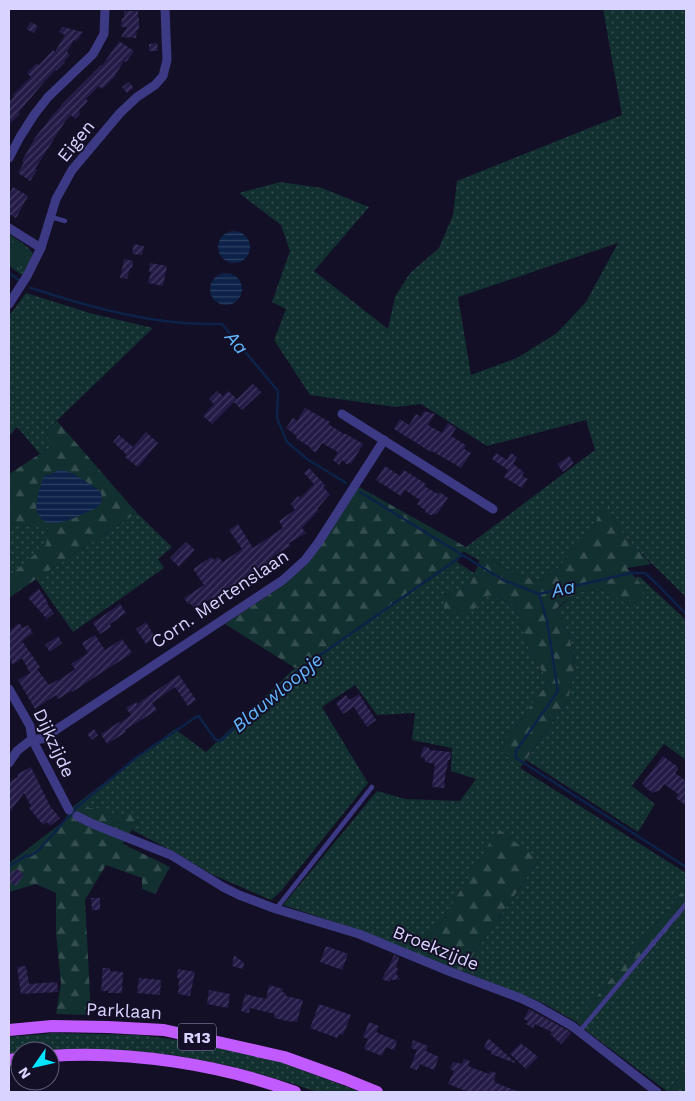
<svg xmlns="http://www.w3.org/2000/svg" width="695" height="1101" viewBox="0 0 695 1101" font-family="'Work Sans',sans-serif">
<defs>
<pattern id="grass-dots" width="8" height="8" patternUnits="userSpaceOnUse" patternTransform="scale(1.25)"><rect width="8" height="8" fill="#12302f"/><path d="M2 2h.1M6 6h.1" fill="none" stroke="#344d4e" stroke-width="1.8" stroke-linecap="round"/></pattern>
<pattern id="forest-firs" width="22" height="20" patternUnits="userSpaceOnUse" patternTransform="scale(1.25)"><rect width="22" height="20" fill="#12302f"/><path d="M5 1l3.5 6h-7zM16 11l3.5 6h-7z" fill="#344d4e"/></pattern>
<pattern id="park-tufts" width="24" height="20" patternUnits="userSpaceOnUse" patternTransform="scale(1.25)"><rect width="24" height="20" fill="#12302f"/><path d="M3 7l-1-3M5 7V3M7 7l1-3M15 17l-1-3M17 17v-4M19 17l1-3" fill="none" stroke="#344d4e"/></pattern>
<pattern id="water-rules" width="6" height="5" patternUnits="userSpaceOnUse" patternTransform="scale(1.25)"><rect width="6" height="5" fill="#0c2248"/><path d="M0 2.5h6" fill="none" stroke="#2f4163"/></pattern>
<pattern id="building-hatch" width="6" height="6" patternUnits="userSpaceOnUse" patternTransform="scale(1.25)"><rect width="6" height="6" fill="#241b47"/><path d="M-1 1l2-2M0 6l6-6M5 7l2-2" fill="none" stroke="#433b63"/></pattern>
</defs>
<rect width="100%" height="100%" fill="#130f26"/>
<!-- grass -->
<g fill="url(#grass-dots)" fill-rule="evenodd">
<path d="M603,9H686V597L641,553L623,534L611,513L607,499L592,530L557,569L541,581L516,574L482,555L480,561L463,551L466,547L595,450L586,420L487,446L421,404L395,407L310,395L274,340L286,309L272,302L290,251L281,225L239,193L280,182L322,188L369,207L314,271L388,329L395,297L410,273L439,248L453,215L457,181L622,115ZM618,243L586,302L557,333L517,358L471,375L458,297Z"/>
<path d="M9,234C15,239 34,248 33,257C32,262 25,270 22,275L9,266Z"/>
<polygon points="26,293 90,313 153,328 45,432 52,446 40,454 17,427 9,436 9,316"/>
<polygon points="137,513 172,547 158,559 164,568 73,632 36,579"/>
<polygon points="19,524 35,527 48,527 47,545 9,576 9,525"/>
<polygon points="457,562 474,573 469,586 444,595 471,611 489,595 515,604 530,653 549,681 499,749 520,768 686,873 686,887 576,1022 543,1003 462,971 539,860 498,830 440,924 410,953 361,931 283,905 377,791 405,799 460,801 476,779 451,771 452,748 412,740 415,713 377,715 355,685 322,707 368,783 281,891 271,900 211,874 176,853 132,830 138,820 120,818 71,808 175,729 206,752 295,668"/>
<polygon points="640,577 686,620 686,760 664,744 632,786 655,804 638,832 526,760 568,700 575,663 568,631 556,610 577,592 606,589 644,589 635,578"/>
<polygon points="686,909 686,1067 668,1092 584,1029"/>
<polygon points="55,1033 139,1035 192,1042 278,1061 360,1092 316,1092 294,1084 231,1066 173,1055 117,1050 20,1051 20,1054 9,1054 9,1037"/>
</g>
<!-- forest -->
<g fill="url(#forest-firs)">
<polygon points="57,421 137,513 36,579 9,598 9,576 46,545 48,528 35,527 19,524 9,525 9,474 52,446 44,433"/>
<polygon points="359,487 466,547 457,562 295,668 225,624 285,584 307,564"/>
<polygon points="607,498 611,513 623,534 651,564 627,568 645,589 633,610 606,589 577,592 556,609 568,631 575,664 568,700 520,768 499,749 549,681 530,653 515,604 489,595 471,612 444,616 444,595 469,586 482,555 516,574 541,581 557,569 592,530"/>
<polygon points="71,808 106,808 119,818 129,809 138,820 123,844 170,867 155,894 142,889 142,878 106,865 85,900 91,1015 56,1014 61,983 56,933 56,893 36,884 9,892 9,863 64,821"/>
<polygon points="498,829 539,860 462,971 410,953 440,924"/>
<polygon points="686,887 686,909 584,1029 576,1022"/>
<polygon points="686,1067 686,1092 668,1092"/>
</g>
<!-- park -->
<polygon fill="url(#park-tufts)" points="9,240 26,251 29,256 20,271 9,264"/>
<!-- water -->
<g fill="url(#water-rules)">
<circle cx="234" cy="247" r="16"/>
<circle cx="226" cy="289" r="16"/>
<path d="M58,470C72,469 87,483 99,490C103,495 103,500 99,506C94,510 87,512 81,515C68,521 43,532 37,511C34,503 41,485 44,476L46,475L52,474Z"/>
</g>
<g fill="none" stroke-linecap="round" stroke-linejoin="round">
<!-- stream -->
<g stroke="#0c2248" stroke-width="2.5">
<polyline points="9,273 19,280"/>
<path d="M31,288C80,304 132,319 184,323C196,324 209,324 222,324L278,391L277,418L287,442L307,459L346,483"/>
<polyline points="360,492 503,580 539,594 631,573 645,573 657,584 686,614"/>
<polyline points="539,594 547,621 558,691 516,751 516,758 686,867"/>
<polyline points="9,866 26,856 30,856 38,851 77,807 137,757 196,717 199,716 200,718 215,739 220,741 299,670 463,555"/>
</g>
</g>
<!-- building -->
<g fill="url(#building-hatch)">
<polygon points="124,11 138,11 138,18 139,18 139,30 137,30 136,38 121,37 127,27 121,27 122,18 124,18"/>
<polygon points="31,22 38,26 34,33 26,29"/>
<polygon points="63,27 83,32 77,41 74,40 67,52 70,55 64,61 65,62 56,71 55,70 45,81 18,113 20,114 9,124 9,102 14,97 12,96 31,77 27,73 37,63 39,65 53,50 55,52 65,35 59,32"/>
<polygon points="119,41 134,51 126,62 124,61 115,75 116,76 102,89 99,86 86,99 88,101 79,110 80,114 75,119 71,115 66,120 35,169 37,170 30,181 18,173 24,162 22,161 35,138 49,120 49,119 61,106 61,105 101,65 102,66"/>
<polygon points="157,43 158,51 149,51 149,44"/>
<polygon points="129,82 134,88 127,93 122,87"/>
<polygon points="70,146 76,151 71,158 65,152"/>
<polygon points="13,187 28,196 16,218 9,214 9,195"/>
<polygon points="134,244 144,246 142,255 132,254"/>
<polygon points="124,259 133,261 132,268 130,268 127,279 120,278"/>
<polygon points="150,263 167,266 163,286 148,283 151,272 149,272"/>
<polygon points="253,384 261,392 242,410 234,402"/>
<polygon points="217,391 223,396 228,391 237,399 212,424 203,416 214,404 209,399"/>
<polygon points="305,408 330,422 328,424 344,434 346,434 363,444 351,464 349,463 348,465 342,460 339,465 333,460 338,452 322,443 316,453 310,449 311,448 296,438 297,436 286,428 293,418 297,421"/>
<polygon points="424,411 435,414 428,425 442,433 448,423 456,428 451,436 466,445 464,449 471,453 461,468 432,451 431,452 394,429 400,419 409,425 416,414 421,417"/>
<polygon points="146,432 158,443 138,467 125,457 127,455 113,442 119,435 133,447"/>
<polygon points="496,453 507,460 511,453 517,457 513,464 524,472 522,476 528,479 522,488 504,477 508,470 492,459"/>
<polygon points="569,456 574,463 563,472 557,464"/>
<polygon points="385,466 400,476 404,470 426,484 424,486 438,494 440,492 448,498 437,514 431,515 425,512 426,511 417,504 420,500 405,490 401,496 376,480"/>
<polygon points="309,468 325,485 323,487 330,494 317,509 319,510 302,528 306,533 289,543 290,546 272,557 274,559 213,599 212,598 195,609 190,603 188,604 184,598 204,585 193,569 211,557 214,560 218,557 223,562 242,549 229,530 238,524 253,548 283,528 279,521 295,510 291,504 298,496 300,498 314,484 304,473"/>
<polygon points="186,542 195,550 179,567 170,558"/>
<polygon points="39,589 48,603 47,604 54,613 47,619 28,598"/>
<polygon points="120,604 126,613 110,624 111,627 100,634 93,623"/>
<polygon points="146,622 155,637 146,644 136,629"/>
<polygon points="19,623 23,628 28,625 33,633 22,641 40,667 37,669 49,685 57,680 58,681 75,669 71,664 88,653 82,643 95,635 105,650 122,639 132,653 72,692 71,691 58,699 56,695 35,709 18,680 30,673 22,658 13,665 9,659 9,631"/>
<polygon points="58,636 62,643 50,652 45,645"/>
<polygon points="179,675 196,700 188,706 175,687 152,703 157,710 125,730 126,732 107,744 101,734 119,722 120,723 131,715 126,708 136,702 137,704"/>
<polygon points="359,694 376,720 367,727 354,707 343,714 336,703 346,695 350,700"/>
<polygon points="94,729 98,735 92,740 87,734"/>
<polygon points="424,747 428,747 430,750 451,752 450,760 448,760 447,769 446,769 444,788 432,787 435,764 425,762 425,758 421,757 422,750"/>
<polygon points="663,756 678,767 677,768 678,769 675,773 686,781 686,806 676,798 678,794 664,784 660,790 652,793 642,784"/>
<polygon points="31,767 50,806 60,818 50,826 47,822 43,825 29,808 31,806 24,793 9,813 9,782 18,777 17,774"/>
<polygon points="17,869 24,874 16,886 9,881 9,877 13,870 15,871"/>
<polygon points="91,898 100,898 100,910 92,910"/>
<polygon points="326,946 348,954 342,970 320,962"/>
<polygon points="234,955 244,963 243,969 232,966"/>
<polygon points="394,955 399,957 396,967 398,969 396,974 400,979 393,980 391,979 389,982 382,979 386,971 387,971"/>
<polygon points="26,966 29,984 57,982 58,992 21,994 17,967"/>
<polygon points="103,968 110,968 110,971 123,972 122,993 108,993 108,991 101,991"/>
<polygon points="178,969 195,972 190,996 178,994 179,978 177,978"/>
<polygon points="139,978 161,980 160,995 137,993"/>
<polygon points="269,985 283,989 282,992 286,993 286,996 303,1000 297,1022 291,1021 291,1022 274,1018 275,1014 250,1008 249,1013 241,1011 245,994 266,999"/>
<polygon points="209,990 230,994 228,1008 207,1004"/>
<polygon points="319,1004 351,1015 343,1035 339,1034 337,1038 310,1028"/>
<polygon points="529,1009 569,1031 571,1033 561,1044 550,1034 552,1032 535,1024 533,1028 526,1024 528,1021 524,1019"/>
<polygon points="369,1022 379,1026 376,1032 397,1041 394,1050 386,1047 382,1056 364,1049 368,1039 363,1037"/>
<polygon points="488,1038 515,1062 515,1063 491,1054 492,1052 484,1048"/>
<polygon points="413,1040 428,1046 426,1051 439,1057 434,1070 420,1064 417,1070 410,1068 417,1050 411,1048"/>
<polygon points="521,1043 524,1047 525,1046 538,1057 526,1069 510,1054"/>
<polygon points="464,1059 470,1061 468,1066 489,1074 490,1071 496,1073 494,1082 519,1092 469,1092 448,1084 454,1071 450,1069 453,1062 462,1064"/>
</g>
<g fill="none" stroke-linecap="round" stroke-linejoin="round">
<!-- lane -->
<g stroke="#3d3a85" stroke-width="4.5">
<polyline points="51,217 65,221"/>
<polyline points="276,909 372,787"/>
<polyline points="579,1032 686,904"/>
</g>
<!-- street -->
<g stroke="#3d3a85" stroke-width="9">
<polyline points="9,158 20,137 34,115 48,97 93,54 104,34 105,9"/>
<polyline points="9,228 41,248"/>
<polyline points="9,304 27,276 41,248 56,199 72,170 120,113 137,97 155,85 163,76 167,60 165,9"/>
<polyline points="342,414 493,509"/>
<polyline points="9,689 30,726 32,739 69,810"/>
<polyline points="9,763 17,751 32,739 42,739 283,580 305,560 318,543 384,440"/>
<polyline points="77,816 93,824 171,855 223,887 239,895 276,909 359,934 451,972 520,998 535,1005 572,1026 657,1092"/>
</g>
<!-- primary -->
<g stroke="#c25bff" stroke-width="12">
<polyline points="9,1030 52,1026 108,1027 164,1030 284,1057 345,1079 377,1092"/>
<path d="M50,1056C128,1050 222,1065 295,1092"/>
<polyline points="9,1060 20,1059"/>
</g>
</g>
<g text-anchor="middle" stroke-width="4" stroke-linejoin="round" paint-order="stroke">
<!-- shield labels -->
<rect fill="#130f26" stroke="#9e99be" stroke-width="1" x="178" y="1023.5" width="38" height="27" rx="4"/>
<g font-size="16" font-weight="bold" fill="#d9d4ff">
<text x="197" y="1043">R13</text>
</g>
<!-- street labels -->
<g font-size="18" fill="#d9d4ff" stroke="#130f26">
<text transform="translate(76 141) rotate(-51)" y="6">Eigen</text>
<text transform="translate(220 599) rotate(-34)" y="6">Corn. Mertenslaan</text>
<text transform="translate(54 743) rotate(65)" y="6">Dijkzijde</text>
<text transform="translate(436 948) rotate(22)" y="6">Broekzijde</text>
<text transform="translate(124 1011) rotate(3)" y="6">Parklaan</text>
</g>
<!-- water labels -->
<g font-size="19" font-style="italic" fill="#62b6ff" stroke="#130f26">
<text transform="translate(237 342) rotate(50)" y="7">Aa</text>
<text transform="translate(563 588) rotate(-13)" y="7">Aa</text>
<text transform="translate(277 692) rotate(-40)" y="7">Blauwloopje</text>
</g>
</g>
<!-- border -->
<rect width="695" height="1101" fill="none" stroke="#d9d4ff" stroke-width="20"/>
<!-- north arrow -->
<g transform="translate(35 1066) rotate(236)"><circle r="24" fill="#130f26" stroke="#625e7d"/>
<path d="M0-4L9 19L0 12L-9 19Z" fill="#00e5ff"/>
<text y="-8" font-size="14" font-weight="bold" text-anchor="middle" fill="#d9d4ff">N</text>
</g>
</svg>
